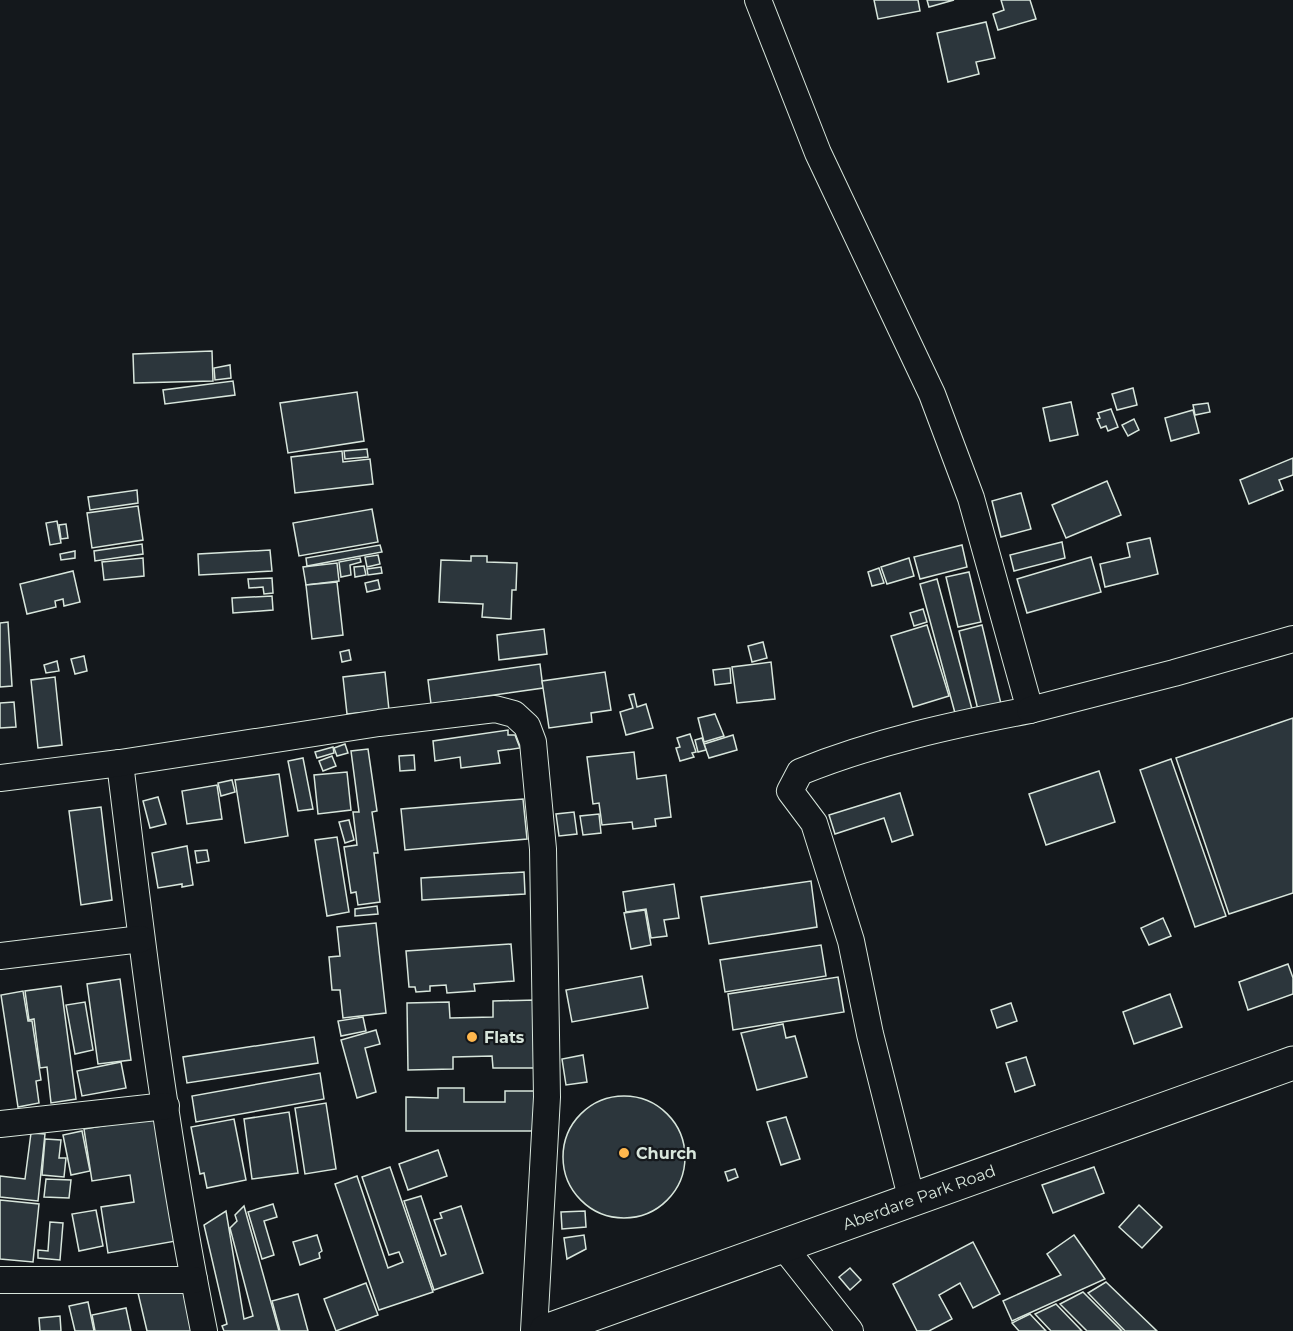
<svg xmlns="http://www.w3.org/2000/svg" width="1293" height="1331" viewBox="0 0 1293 1331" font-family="Montserrat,sans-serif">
<rect width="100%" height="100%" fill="#14181c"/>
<!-- building -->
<g fill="#2c363c" stroke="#d8e6dc" stroke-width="1.5">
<polygon points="874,0 918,0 920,11 878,19"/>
<polygon points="927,0 954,0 929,7"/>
<polygon points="1001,0 1030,0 1036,19 998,30 993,14 1004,10"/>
<polygon points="986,22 995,58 976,62 979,74 948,82 937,33"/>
<polygon points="212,351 213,381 134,383 133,354"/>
<polygon points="230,365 231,378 215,380 214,368"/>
<polygon points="233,381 235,395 165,404 163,390"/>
<polygon points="1133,388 1137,405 1117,410 1112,394"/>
<polygon points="357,392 364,441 288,453 280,403"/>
<polygon points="1071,402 1078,435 1050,441 1043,408"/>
<polygon points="1208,403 1210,412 1195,415 1193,405"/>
<polygon points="1111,409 1118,427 1108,431 1106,426 1101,428 1097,419 1100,418 1098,413"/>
<polygon points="1193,410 1199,433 1171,441 1165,418"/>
<polygon points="1134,419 1139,430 1128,436 1122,425"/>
<polygon points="367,449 368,457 345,459 344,451"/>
<polygon points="342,451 343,462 370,459 373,484 295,493 291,457"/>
<polygon points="1293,458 1293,475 1279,480 1283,490 1249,504 1240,480"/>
<polygon points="1107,481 1121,515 1066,538 1052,505"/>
<polygon points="137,490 138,503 90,510 88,497"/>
<polygon points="1021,493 1031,529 1001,537 992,501"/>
<polygon points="138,506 143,540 92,548 87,513"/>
<polygon points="372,509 378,542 299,556 293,523"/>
<polygon points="57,521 61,543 50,545 46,523"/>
<polygon points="66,524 68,538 61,539 59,525"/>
<polygon points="1150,538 1158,574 1105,587 1100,564 1130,557 1127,543"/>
<polygon points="1062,542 1065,558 1014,571 1010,555"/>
<polygon points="142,544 143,554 95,561 94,551"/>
<polygon points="380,545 382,552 307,566 306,558"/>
<polygon points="962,545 967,567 920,579 914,557"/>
<polygon points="270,550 272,571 199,575 198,554"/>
<polygon points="75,551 75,558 61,560 60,554"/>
<polygon points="378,555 380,564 367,567 365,557"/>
<polygon points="471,556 487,556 487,562 517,563 516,590 512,590 511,619 482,617 483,604 439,602 441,560 471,561"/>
<polygon points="1091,557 1101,592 1027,613 1017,579"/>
<polygon points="143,558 144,576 104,580 102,562"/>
<polygon points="360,558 361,562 350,565 351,575 341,577 339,562"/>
<polygon points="909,558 914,576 887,584 881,567"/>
<polygon points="337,563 339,581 306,585 303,567"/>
<polygon points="364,566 366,575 355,577 354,567"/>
<polygon points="381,567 382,573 368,575 367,569"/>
<polygon points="879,568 884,583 872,586 868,572"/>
<polygon points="73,571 80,602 64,606 63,599 55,601 56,607 27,614 20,584"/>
<polygon points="969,572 981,622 958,627 946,577"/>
<polygon points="272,578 273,593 264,594 263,587 249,588 248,579"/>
<polygon points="937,579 972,709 955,713 920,584"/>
<polygon points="378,580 380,589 367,592 365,583"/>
<polygon points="337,582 343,635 312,639 306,585"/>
<polygon points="272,596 273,610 233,613 232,598"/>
<polygon points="923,609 927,622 914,626 910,613"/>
<polygon points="8,622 12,686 0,687 0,623"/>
<polygon points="927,625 949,696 913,707 891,636"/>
<polygon points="982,625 1001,704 978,710 959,631"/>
<polygon points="544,629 547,654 499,660 497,635"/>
<polygon points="763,642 767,658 752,662 748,646"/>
<polygon points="349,650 351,660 342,662 340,652"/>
<polygon points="84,656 87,671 75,674 71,659"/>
<polygon points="57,661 59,671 46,673 44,665"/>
<polygon points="771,662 775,699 737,703 732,667"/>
<polygon points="540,664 543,688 431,704 428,680"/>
<polygon points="730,668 731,683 715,685 713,670"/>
<polygon points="385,672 389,710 347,714 343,677"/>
<polygon points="605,672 611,710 591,713 592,722 549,728 542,681"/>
<polygon points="55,677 62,745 38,748 31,680"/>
<polygon points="634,694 637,707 646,704 653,728 626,735 620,712 633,708 629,695"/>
<polygon points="14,702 16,727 0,728 0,703"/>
<polygon points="715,714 724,736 704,742 698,718"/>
<polygon points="1293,718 1293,893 1229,914 1176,758"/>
<polygon points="508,730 508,735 515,735 520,748 498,751 500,763 461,768 460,757 435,761 433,741"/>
<polygon points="690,734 696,752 692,753 694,757 680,761 676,748 680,747 677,738"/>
<polygon points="733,735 737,750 709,758 704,744"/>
<polygon points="702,738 706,750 698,752 695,740"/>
<polygon points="345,744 348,753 337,756 334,748"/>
<polygon points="333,747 334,753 317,758 315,752"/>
<polygon points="368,749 377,811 372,812 378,853 374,853 380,902 358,905 356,892 351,893 344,847 357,845 353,812 359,812 351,751"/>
<polygon points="634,752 637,779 666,775 671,817 655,819 656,826 633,829 632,822 602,825 599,803 593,804 587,757"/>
<polygon points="414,755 415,770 400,771 399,756"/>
<polygon points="332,756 336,766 323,771 319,761"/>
<polygon points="303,758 313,809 298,811 288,761"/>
<polygon points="1171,759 1226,916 1195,927 1140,770"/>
<polygon points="1099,771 1115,822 1046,845 1029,794"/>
<polygon points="347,772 351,810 318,814 314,775"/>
<polygon points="279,774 288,836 245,843 235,780"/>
<polygon points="232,780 235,792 221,796 218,783"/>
<polygon points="217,785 222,819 187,824 182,791"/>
<polygon points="900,793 913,835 892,842 884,818 835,834 829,815"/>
<polygon points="158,797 166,824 150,828 143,801"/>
<polygon points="523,799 527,839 405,850 401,809"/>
<polygon points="101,807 112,900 81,905 69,811"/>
<polygon points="574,812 577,834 559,836 556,814"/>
<polygon points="599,814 601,833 583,835 580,816"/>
<polygon points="349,820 354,840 345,843 339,822"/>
<polygon points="337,837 349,912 327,916 315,840"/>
<polygon points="187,846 193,885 182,887 182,884 158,888 152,853"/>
<polygon points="207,850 209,861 197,863 195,851"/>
<polygon points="524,872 525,894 422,900 421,878"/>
<polygon points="811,881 817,927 709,944 701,897"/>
<polygon points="674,884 679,918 664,920 667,936 651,938 646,909 626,912 623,892"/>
<polygon points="377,906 378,914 355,916 355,909"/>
<polygon points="645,910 651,945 631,949 624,913"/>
<polygon points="1163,918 1171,936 1149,945 1141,928"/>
<polygon points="376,923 386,1013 343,1018 340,990 332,990 329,957 340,956 337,927"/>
<polygon points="511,944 514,981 474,984 475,991 447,993 446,985 430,986 430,991 416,992 415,987 409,987 406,951"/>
<polygon points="821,945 826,976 725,992 720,960"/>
<polygon points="1288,964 1293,978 1293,994 1248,1010 1239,982"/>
<polygon points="642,976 648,1008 572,1022 566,990"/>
<polygon points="838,977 844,1012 733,1030 728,994"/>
<polygon points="120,979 131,1060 98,1064 87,984"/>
<polygon points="61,986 76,1099 51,1103 47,1067 40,1068 34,1019 29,1020 25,991"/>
<polygon points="23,991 28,1021 32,1021 41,1080 36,1081 39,1103 18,1107 1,995"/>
<polygon points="1170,994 1182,1027 1134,1044 1123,1012"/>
<polygon points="536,1000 538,1068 493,1068 492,1056 453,1057 453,1069 408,1070 407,1003 449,1002 450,1018 493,1017 493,1001"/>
<polygon points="85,1002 93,1050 75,1054 66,1005"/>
<polygon points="1011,1003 1017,1021 997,1028 991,1010"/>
<polygon points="363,1017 366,1031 341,1036 338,1021"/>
<polygon points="783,1024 786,1038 795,1036 807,1077 757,1090 741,1033"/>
<polygon points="376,1030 380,1044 365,1048 376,1092 357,1098 341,1040"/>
<polygon points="314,1037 318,1063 187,1083 183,1057"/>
<polygon points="583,1055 587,1082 566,1085 562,1059"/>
<polygon points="1026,1057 1035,1085 1015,1092 1006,1063"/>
<polygon points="121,1062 126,1088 82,1096 77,1071"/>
<polygon points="320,1073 324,1099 196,1122 192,1096"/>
<polygon points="438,1088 464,1088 464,1102 505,1102 505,1091 538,1091 538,1131 406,1131 406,1097 438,1098"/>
<circle cx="624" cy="1157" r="61"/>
<polygon points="326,1103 336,1169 305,1174 295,1108"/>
<polygon points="289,1112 298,1173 252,1179 244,1119"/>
<polygon points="156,1117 176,1241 108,1253 101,1207 134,1202 130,1175 92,1181 84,1129"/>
<polygon points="786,1117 800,1159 781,1165 767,1122"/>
<polygon points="234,1119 246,1180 207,1188 204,1173 200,1174 191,1127"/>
<polygon points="82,1131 90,1171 71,1175 63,1135"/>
<polygon points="31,1133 45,1134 38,1201 0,1197 0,1176 25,1179"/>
<polygon points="45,1139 61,1140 59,1158 66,1158 64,1177 42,1175"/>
<polygon points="438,1150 447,1176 408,1190 399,1164"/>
<polygon points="390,1167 433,1292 379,1310 335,1184 357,1176 388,1268 403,1262 399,1252 389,1255 362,1177"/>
<polygon points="1094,1167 1104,1193 1053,1213 1042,1185"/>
<polygon points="735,1169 738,1177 728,1181 725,1172"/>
<polygon points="46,1179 71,1180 69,1198 44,1197"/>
<polygon points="421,1196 441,1256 446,1254 434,1220 442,1218 440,1213 461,1206 483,1273 434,1290 404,1201"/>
<polygon points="0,1200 39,1204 33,1262 0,1259"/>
<polygon points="273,1204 277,1217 264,1221 274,1255 262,1259 248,1212"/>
<polygon points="1139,1205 1162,1227 1142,1248 1119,1227"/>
<polygon points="244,1206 279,1331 224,1331 222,1326 227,1324 204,1225 226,1211 244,1319 253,1316 230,1228 237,1221 235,1215"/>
<polygon points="96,1210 103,1246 79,1251 72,1214"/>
<polygon points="585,1211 586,1227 562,1229 561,1212"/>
<polygon points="50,1222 63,1223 60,1260 38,1258 38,1250 48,1251"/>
<polygon points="317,1235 322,1251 319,1253 320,1258 300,1265 293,1242"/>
<polygon points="584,1235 586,1249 567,1259 564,1238"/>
<polygon points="1074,1235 1105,1279 1012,1321 1003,1301 1061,1275 1047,1254"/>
<polygon points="973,1242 1000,1294 973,1308 960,1283 939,1295 952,1319 929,1331 917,1331 893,1284"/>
<polygon points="850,1268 861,1280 850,1290 839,1277"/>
<polygon points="1106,1282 1157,1331 1125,1331 1088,1293"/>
<polygon points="181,1283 193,1331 147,1331 138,1293"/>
<polygon points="366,1283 378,1315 336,1331 324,1299"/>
<polygon points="1083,1292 1122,1331 1087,1331 1060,1304"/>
<polygon points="298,1294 308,1331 280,1331 272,1301"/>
<polygon points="88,1302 94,1331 75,1331 69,1306"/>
<polygon points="1056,1304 1082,1331 1051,1331 1035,1314"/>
<polygon points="126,1308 131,1331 95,1331 92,1315"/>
<polygon points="1030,1314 1046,1331 1019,1331 1012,1323"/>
<polygon points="60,1316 61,1331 40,1331 39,1318"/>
</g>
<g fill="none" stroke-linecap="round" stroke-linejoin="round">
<!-- street casing -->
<g stroke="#d8e6dc" stroke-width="28">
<g id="street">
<path d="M758,0L818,153L932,394L971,498L1030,710C952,725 874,742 800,772L790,791L814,823L851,941L870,1034L912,1201"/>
<polyline points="1030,710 1174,673 1293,639"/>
<path d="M120,763C143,953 166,1143 204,1331"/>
<polyline points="0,778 120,763 379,723 495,709 514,714 527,726 533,742 543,849 547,1097 534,1331"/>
<polyline points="0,956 141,939"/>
<polyline points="0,1124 166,1106"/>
<polyline points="783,1246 850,1331"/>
<polyline points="0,1280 194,1280"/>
</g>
</g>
<!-- secondary casing -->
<g stroke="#d8e6dc" stroke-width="35">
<polyline id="secondary" points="546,1331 1293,1063"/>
</g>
<!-- street -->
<use href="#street" stroke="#14181c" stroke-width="26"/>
<!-- secondary -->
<use href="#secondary" stroke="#14181c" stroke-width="33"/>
</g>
<!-- markers -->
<g fill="#ffb74d" stroke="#14181c" stroke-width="2">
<circle cx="472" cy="1037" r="6"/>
<circle cx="624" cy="1153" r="6"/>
</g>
<g text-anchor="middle" stroke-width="4.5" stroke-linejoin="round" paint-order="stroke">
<!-- poi labels -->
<g font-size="16" font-weight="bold" fill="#d8e6dc" stroke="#14181c" text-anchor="start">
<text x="484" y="1043">Flats</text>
<text x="636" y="1159">Church</text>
</g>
<!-- street labels -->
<g font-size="16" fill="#d8e6dc" stroke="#14181c">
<text transform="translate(919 1197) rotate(-20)" y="6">Aberdare Park Road</text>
</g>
</g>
</svg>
